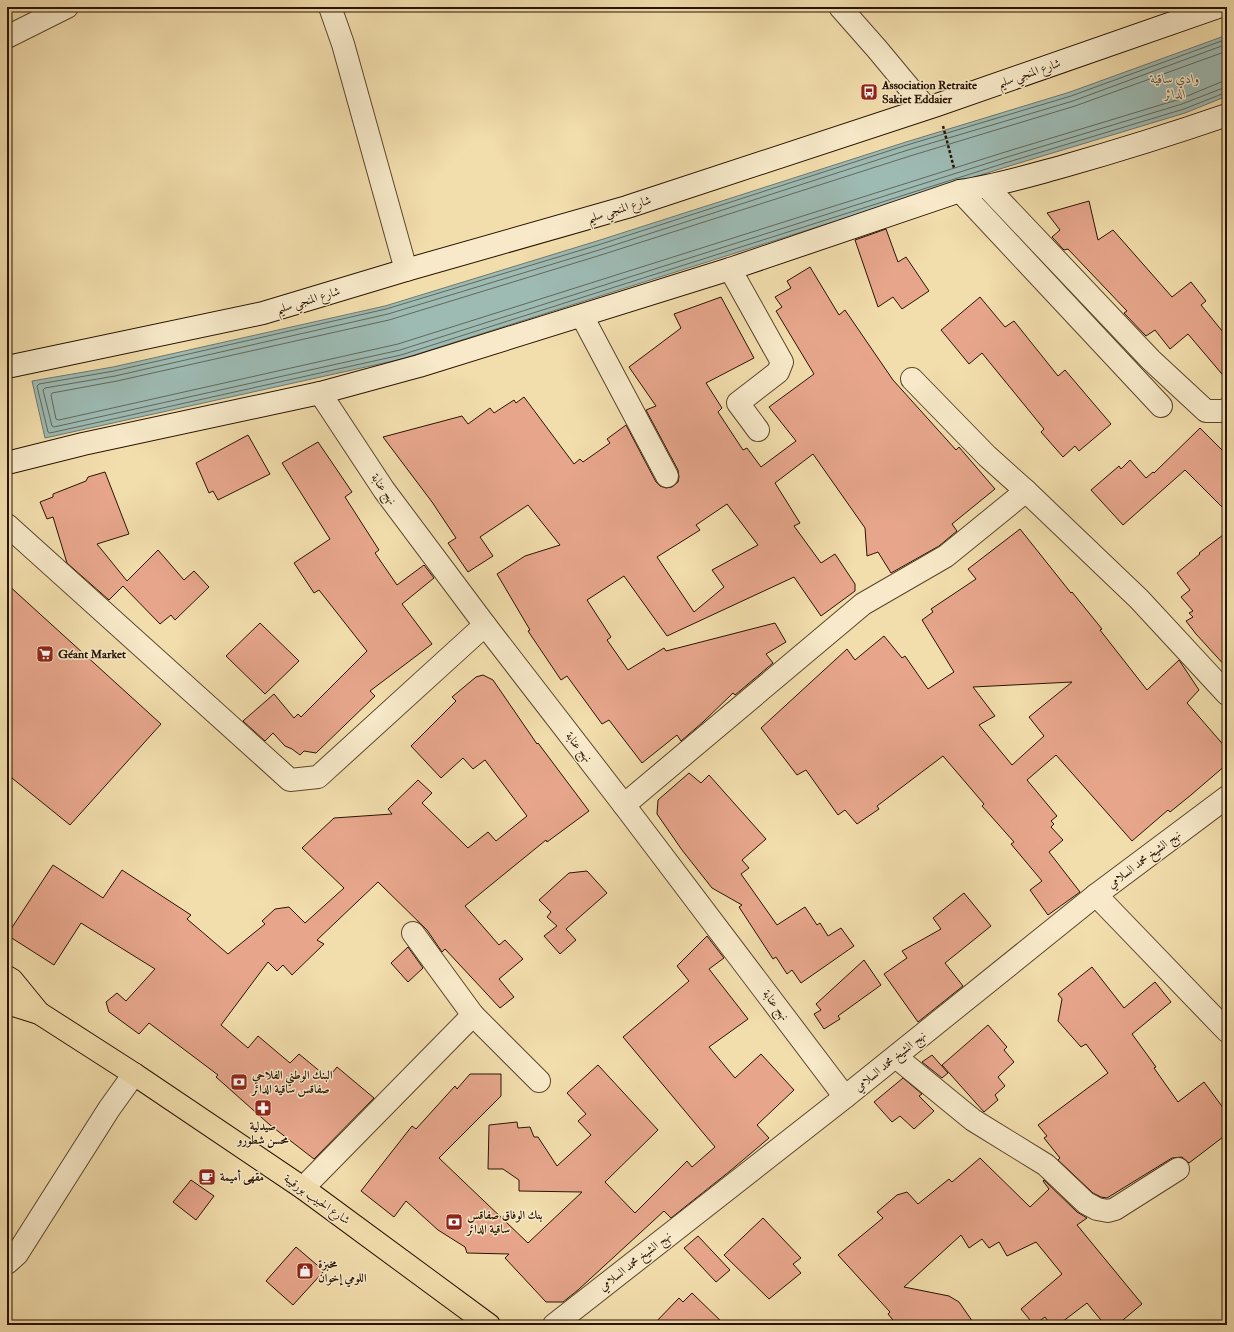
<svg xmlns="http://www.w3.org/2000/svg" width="1234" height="1332" viewBox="0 0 1234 1332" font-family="'IM FELL Double Pica',Amiri,serif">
<rect width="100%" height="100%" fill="#f2ddac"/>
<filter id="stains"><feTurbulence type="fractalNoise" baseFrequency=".005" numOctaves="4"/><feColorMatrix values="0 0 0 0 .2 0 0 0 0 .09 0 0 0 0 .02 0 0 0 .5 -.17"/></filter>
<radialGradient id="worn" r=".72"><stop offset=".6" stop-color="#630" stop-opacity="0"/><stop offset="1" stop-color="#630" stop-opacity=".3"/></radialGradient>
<!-- water -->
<polygon fill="#9dbab3" stroke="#6f786c" points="1227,35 1227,96 1185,113 1006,167 402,359 45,438 32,381 113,367 385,306 597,241 906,142 1070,92"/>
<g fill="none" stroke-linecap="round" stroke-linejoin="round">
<!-- shore -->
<g stroke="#63675a" stroke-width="1">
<polyline points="1227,39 1071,96 907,145 598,245 386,309 114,371 39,384 37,386 48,432 50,433 401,355 1005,163 1184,109 1227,92"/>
<polyline points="1227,44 1073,101 908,150 599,250 388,314 115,376 45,388 43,390 52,426 54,427 400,350 1004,158 1182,104 1223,88 1227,87"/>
<polyline points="1227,51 1075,106 910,156 601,255 389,320 117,381 52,393 51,395 56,419 59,420 398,344 1002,153 1180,99 1221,82 1227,81"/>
</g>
</g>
<!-- building -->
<g fill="#e7a68c" stroke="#291402" fill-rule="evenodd">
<polygon points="1089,201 1098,240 1113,230 1172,297 1191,282 1206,301 1201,305 1227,337 1227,380 1188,334 1170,349 1155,330 1146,336 1124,313 1127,311 1068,249 1064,250 1052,237 1060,230 1047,213"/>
<polygon points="886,229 898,262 906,257 929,291 902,309 893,297 878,307 855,240"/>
<path d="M810,267L839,315L845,310L893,380L956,450L959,447L995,489L952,524L957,531L939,546L891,573L878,552L867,556L865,528L813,454L775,483L800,523L794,526L821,563L835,554L855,584V591L821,616L794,577L667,636L624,576L587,600L611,637L607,640L628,670L664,648L666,651L775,623L786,642L766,654L773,663L735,695L733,693L703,722L681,741L677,735L642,763L609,720L602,724L567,676L561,680L528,631L530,630L497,574L525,556L560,545L528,505L480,537L493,556L468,572L448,543L456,538L432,502L383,437L462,416L468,424L490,408L494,413L514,400L516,403L524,397L574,464L580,459L583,462L610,443L607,439L626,425L656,482L660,486L666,488L672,487L678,482L679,477L678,470L646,410L656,406L629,367L681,328L674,314L721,297L754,358L706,383L722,408L718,412L743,450L747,448L761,467L796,441L769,407L814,374L776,311L782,307L775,297L791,288L787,281ZM727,504L758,545L712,570L724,587L694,612L657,557L700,530L696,525Z"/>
<polygon points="980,297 1005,327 1014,321 1058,376 1065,370 1111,424 1079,451 1075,446 1063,457 1041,432 1044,429 982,353 969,364 941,330"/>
<polygon points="1200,428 1227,455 1227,512 1185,470 1123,525 1091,490 1119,466 1121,469 1130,460 1146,478 1153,472 1154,473"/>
<polygon points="248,435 270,474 218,500 213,491 209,493 196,463"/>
<polygon points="318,442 352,492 345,497 379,550 375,553 397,585 424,565 434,578 402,604 432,644 370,691 375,696 316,753 304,751 300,755 292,749 285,746 273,733 265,741 243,721 274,694 294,718 298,714 301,717 367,651 319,590 314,593 294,563 330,539 282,463"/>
<polygon points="105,472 129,534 97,544 127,581 158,550 184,580 194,571 209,587 175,620 171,615 160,624 123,586 109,600 67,563 53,517 47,519 40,502 53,497 53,494 86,481 88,477"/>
<path d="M1020,529L1071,593L1072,592L1102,629L1100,630L1147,690L1179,660L1199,690L1187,703L1227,749V764L1191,795L1170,812L1168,810L1132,841L1056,755L1027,780L1057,816L1051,821L1054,824L1051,827L1063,840L1049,852L1080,892L1048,915L1030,890L1042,881L1011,844L1014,842L982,806L984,804L943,756L877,806L879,809L857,824L845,810L838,815L806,770L797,775L761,728L847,649L855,660L884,636L902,658L905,656L928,689L954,672L922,620L933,612L931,609L976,579L968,569ZM1072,682L1029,717L1044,736L1012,765L979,725L995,716L973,687Z"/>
<polygon points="1227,532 1227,668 1196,634 1186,621 1193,617 1189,613 1193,611 1181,597 1190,590 1177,573 1200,554 1199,553"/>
<polygon points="7,584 161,724 70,825 7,774"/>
<polygon points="260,623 299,661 265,694 226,656"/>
<polygon points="483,675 493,680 537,744 538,743 589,811 547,842 546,840 465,906 499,945 505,940 523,959 499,979 514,997 500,1008 445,949 442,952 427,930 378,882 317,940 324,944 292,975 283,965 277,971 268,962 221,1025 248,1048 258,1036 290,1063 299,1054 328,1078 337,1067 374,1098 314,1159 270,1125 216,1077 218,1075 149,1023 139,1034 109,1012 106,1002 117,993 126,1001 155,969 81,923 54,965 7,935 53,865 103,898 122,870 191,915 187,919 228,954 265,924 262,921 275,909 289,907 305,923 344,888 302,848 334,818 392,814 388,809 418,780 432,793 422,803 468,848 488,832 496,841 527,816 485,760 473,769 463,758 441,778 411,746 456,701 452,697 476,677"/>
<polygon points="689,773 701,783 709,775 766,839 742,860 749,868 741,874 777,925 805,907 817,925 820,923 828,936 841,928 854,946 801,983 792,970 787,974 776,957 773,959 739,907 742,905 712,888 682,850 657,814 658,800"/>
<polygon points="587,871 607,893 566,929 576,940 560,954 544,936 557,926 547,917 551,912 539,900 569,873"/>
<polygon points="964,893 991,926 945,963 963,986 918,1022 884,974 907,958 902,951 941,929 933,918"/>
<polygon points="707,936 724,958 709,969 748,1019 709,1047 735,1078 761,1054 794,1090 757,1125 769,1138 730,1171 671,1218 664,1211 578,1290 563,1302 546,1302 505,1258 509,1254 467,1253 465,1247 438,1230 406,1201 394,1217 361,1191 412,1126 416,1129 455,1086 457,1089 470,1074 501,1074 501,1096 439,1158 528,1243 582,1192 519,1191 519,1180 503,1169 488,1169 489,1125 517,1122 518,1128 530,1127 534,1137 538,1137 557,1166 591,1135 578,1121 586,1114 567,1093 598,1065 658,1130 605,1182 635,1213 687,1161 692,1167 715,1147 623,1037 689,981 677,966"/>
<polygon points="408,947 423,968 408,982 391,963"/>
<polygon points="864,960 881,985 838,1016 840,1019 824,1029 814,1014 821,1010 816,1004"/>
<polygon points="1092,967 1124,1008 1155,982 1171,1002 1132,1034 1156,1067 1154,1068 1178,1102 1204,1082 1227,1113 1227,1134 1189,1163 1182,1157 1172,1158 1107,1198 1101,1197 1093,1193 1058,1160 1060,1158 1044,1138 1047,1136 1038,1125 1108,1073 1086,1044 1081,1047 1058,1021 1062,999 1058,994"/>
<polygon points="988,1025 1007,1047 1004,1050 1014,1062 998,1077 1005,1086 995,1095 998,1100 984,1112 942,1065"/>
<polygon points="932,1055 948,1073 942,1078 922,1062"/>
<polygon points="903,1078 922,1094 919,1096 934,1111 914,1129 900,1116 892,1122 874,1102"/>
<polygon points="980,1158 1030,1207 1049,1189 1043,1181 1044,1180 1077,1212 1087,1218 1077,1225 1142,1304 1117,1325 1105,1325 1087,1303 1058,1325 1051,1325 1045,1317 1034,1325 1021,1309 1062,1274 1036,1242 1007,1256 999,1242 989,1248 982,1239 969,1248 961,1235 904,1287 949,1296 959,1302 975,1325 897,1325 888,1314 890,1312 838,1255 883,1218 877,1212 897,1195 907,1192 918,1204 949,1179 952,1182"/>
<polygon points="191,1180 214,1196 196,1220 173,1202"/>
<polygon points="763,1218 801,1258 793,1264 801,1273 769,1299 724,1255"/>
<polygon points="698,1236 730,1270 716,1282 684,1248"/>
<polygon points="296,1247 324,1271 293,1305 266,1281"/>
<polygon points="692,1293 725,1325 653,1325 679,1298 683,1302"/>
</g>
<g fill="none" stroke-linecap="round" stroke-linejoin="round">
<!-- minor casing -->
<g stroke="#5b462c" stroke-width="24">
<g id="minor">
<polyline points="330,7 343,44 406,270"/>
<polyline points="840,7 877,49 926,108"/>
<polyline points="7,37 67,7"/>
<polyline points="987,187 1151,360 1206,411 1224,411 1227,409"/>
<polyline points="960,191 1161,406"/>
<polyline points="730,269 782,362 778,372 738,403 758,430"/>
<polyline points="582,316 667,476"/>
<polyline points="912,379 987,456 1026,491 1139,599 1227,694"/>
<polyline points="320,393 384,490 485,625 624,805 845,1097"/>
<polyline points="7,525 290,780 318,777 485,625"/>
<polyline points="624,805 863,604 946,556 1026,491"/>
<polyline points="1096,895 1227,1031"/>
<polyline points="413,933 473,1015 539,1081"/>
<polyline points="896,1057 973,1120 1046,1165 1086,1203 1097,1209 1108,1211 1115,1209 1178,1169"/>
<polyline points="303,1188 473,1015"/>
<polyline points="7,1263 17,1254 109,1109 134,1074"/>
<polyline points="554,1325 845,1097 1096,895 1227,797"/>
</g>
</g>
<!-- secondary casing -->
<g stroke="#291402" stroke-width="24">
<g id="secondary">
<polyline points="7,367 263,313 406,270 627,207 937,105 1218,7"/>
<path d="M7,463L83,444L320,393L419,366L730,269L960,191C995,186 1028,176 1061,167C1117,151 1172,134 1227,115"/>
</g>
</g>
<!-- primary casing -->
<g stroke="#291402" stroke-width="24">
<g id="primary">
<polyline points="7,977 12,980 39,1013"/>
<polyline points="7,1003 39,1013 134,1074 303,1188 489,1325"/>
</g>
</g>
<!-- path -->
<polyline stroke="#291402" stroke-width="2.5" stroke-dasharray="3 2" stroke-linecap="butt" points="943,126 954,168"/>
<!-- minor -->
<use href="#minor" stroke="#f7e9c9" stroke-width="22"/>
<!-- secondary -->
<use href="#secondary" stroke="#f7e9c9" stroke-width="22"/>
<!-- primary -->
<use href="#primary" stroke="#f2ddac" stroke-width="22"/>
</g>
<!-- icons -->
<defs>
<g id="bus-square" transform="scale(0.9)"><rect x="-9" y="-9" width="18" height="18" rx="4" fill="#8f2418" stroke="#f7e9c9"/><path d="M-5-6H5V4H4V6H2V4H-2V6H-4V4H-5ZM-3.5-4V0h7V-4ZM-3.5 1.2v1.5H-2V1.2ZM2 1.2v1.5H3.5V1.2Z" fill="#fff"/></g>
<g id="supermarket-square" transform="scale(0.9)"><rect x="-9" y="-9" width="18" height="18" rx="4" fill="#8f2418" stroke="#f7e9c9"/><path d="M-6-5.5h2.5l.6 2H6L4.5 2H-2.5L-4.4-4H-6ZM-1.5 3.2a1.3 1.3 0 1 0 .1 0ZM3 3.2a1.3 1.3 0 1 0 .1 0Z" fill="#fff"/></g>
<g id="bank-square" transform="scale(0.9)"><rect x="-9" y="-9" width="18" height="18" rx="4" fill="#8f2418" stroke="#f7e9c9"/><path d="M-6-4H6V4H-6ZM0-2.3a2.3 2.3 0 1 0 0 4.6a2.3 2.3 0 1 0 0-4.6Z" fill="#fff"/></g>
<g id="pharmacy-square" transform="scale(0.9)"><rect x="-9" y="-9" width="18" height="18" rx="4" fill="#8f2418" stroke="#f7e9c9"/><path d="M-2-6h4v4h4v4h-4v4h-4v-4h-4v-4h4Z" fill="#fff"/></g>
<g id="cafe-square" transform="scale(0.9)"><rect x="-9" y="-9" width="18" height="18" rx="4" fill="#8f2418" stroke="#f7e9c9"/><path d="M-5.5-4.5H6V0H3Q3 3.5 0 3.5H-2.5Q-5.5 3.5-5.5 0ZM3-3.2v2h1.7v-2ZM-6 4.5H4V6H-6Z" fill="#fff"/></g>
<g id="shop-square" transform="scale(0.9)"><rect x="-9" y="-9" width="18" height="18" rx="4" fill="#8f2418" stroke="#f7e9c9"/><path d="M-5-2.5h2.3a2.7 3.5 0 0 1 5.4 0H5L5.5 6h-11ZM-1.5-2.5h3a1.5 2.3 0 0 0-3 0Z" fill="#fff"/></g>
</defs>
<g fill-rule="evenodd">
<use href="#bus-square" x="869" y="92"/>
<use href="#supermarket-square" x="45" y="654"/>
<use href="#bank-square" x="239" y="1082"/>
<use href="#pharmacy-square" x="263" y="1108"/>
<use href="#cafe-square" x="207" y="1177"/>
<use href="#bank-square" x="454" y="1222"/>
<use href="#shop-square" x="305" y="1271"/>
</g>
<g text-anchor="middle" stroke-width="3" stroke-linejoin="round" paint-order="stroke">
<!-- street labels -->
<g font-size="12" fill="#291402" stroke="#f7e9c9">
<text transform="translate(1029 73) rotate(-19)" y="4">شارع المنجي سليم</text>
<text transform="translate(619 209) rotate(-17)" y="4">شارع المنجي سليم</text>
<text transform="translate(308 300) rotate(-17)" y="4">شارع المنجي سليم</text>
<text transform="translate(384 489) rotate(55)" y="4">نهج عنابة</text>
<text transform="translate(579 747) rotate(52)" y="4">نهج عنابة</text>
<text transform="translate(1144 859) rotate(-37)" y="4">نهج الشيخ محمد السلامي</text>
<text transform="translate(776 1005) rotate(53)" y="4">نهج عنابة</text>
<text transform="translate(890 1061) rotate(-39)" y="4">نهج الشيخ محمد السلامي</text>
<text transform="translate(317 1199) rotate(35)" y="4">شارع الحبيب بورقيبة</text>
<text transform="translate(635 1261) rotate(-38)" y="4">نهج الشيخ محمد السلامي</text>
</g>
<!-- poi labels -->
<g font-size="12" font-weight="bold" fill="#291402" stroke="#f7e9c9" text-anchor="start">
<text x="882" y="89">Association Retraite<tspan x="882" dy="14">Sakiet Eddaier</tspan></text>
<text x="58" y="658">Géant Market</text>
<text x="252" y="1079">البنك الوطني الفلاحي<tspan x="252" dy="14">صفاقس ساقية الدائر</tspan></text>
<text x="263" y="1130" text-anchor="middle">صيدلية<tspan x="263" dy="14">محسن شطورو</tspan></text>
<text x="220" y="1181">مقهى أميمة</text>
<text x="467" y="1219">بنك الوفاق صفاقس<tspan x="467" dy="14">ساقية الدائر</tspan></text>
<text x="318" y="1268">مخبزة<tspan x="318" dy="14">اللومي إخوان</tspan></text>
</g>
<!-- water labels -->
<g font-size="13" font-style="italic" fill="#524e40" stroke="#f7e9c9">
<text x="1175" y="83">وادي ساقية<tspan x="1175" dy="15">الدائر</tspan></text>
</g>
</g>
<!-- margin -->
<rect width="1234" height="1332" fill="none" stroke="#f2ddac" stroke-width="24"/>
<rect x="8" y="8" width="1218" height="1316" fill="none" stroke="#291402" stroke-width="2"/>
<rect x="12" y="12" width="1210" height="1308" fill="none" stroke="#291402"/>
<rect width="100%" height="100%" filter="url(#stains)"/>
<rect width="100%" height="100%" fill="url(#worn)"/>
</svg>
